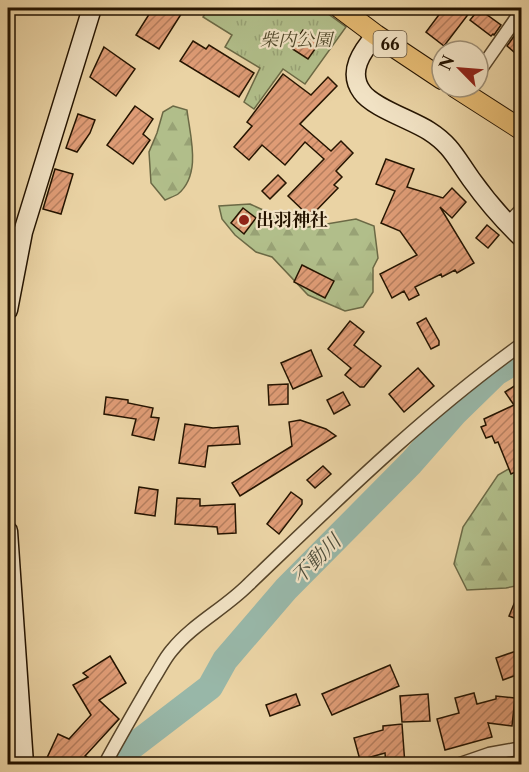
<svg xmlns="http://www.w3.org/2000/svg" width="529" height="772" viewBox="0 0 529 772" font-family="'Libre Caslon Text','Noto Serif JP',serif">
<defs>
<pattern id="grass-tufts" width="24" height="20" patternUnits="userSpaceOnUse" patternTransform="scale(1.5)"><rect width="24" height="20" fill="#b1be8a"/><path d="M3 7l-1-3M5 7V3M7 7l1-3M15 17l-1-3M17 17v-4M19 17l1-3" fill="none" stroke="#98a275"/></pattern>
<pattern id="forest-firs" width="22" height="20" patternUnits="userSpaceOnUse" patternTransform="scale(1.5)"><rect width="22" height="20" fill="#b1be8a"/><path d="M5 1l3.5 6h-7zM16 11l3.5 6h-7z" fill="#98a275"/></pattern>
<pattern id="building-hatch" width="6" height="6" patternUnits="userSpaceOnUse" patternTransform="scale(1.5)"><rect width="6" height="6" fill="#df9c76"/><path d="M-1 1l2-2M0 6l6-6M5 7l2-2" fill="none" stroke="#b57e5e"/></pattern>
</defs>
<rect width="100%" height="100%" fill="#ead3a4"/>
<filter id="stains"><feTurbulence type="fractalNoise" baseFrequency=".00333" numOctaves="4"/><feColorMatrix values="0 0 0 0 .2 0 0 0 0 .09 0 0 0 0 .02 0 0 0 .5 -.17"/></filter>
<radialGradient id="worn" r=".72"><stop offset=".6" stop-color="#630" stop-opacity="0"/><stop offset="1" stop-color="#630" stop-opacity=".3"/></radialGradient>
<!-- grass -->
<polygon fill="url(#grass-tufts)" stroke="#6b6945" stroke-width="1.5" points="209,8 320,8 346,27 305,84 283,69 254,109 244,102 260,68 225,47 232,35 203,17"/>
<!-- forest -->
<g fill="url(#forest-firs)" stroke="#6b6945" stroke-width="1.5">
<path d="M173,106L187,110C190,136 202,174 178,194C175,196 169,198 165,200L151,183L149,152L157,133L163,112Z"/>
<polygon points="250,204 303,228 356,219 374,226 378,258 373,268 373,292 363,307 345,311 308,295 272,257 256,252 235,235 222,219 219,206"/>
<polygon points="521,462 521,585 506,588 467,590 454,564 463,527 498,475"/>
</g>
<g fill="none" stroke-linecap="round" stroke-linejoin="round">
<!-- river -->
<polyline stroke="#98b7a8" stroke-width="26" points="119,764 125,752 210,687 225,660 286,589 411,463 455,413 496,373 522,357"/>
</g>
<!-- building -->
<g fill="url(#building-hatch)" stroke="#251400" stroke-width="1.5">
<polygon points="153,8 185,8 159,49 136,35"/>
<polygon points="444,8 473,8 444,46 426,32"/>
<polygon points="479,9 501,25 494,35 493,34 491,36 470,20"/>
<polygon points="522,25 522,59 507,46"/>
<polygon points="303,30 320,42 308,59 291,48"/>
<polygon points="193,41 206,49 209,45 254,73 239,97 180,61"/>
<polygon points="104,47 135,69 116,96 90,77"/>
<polygon points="283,74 311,95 328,77 337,86 300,124 331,151 341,141 353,153 336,171 342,177 334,185 338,188 310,217 288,196 324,159 305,142 285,165 262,145 249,160 234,147 252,126 247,122"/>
<polygon points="135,106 153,119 143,134 150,140 133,164 107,145"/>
<polygon points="78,114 95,120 90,133 77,152 66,148"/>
<polygon points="386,159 414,169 407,187 443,198 452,188 466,202 452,218 440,207 474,263 457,273 455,270 442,277 441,274 415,287 419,295 409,300 404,291 392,298 380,274 417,255 400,231 381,223 395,191 376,184"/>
<polygon points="55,169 73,174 61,214 43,209"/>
<polygon points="278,175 286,183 270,199 262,191"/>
<polygon points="243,208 256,218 244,234 231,223"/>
<polygon points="487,225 499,235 488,248 476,238"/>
<polygon points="302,265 334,281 325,298 294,282"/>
<polygon points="426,318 439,341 439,345 431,349 417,323"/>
<polygon points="350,321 364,332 354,345 381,366 364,387 360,387 345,375 351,368 328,349"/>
<polygon points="311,350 322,376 293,389 281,363"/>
<polygon points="418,368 434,386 404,412 389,394"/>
<polygon points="522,381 522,469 511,474 498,442 495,443 492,436 486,438 481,427 486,425 484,419 514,405 505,392"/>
<polygon points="288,384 288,404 269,405 268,385"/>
<polygon points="343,392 350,405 334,414 327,400"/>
<polygon points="106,397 128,400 128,403 153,408 151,417 159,418 154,440 132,435 136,419 104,414"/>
<polygon points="300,420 326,429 336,436 240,496 232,483 292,446 289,422"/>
<polygon points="185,424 213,428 238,426 240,444 208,446 205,467 179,463"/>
<polygon points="323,466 331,474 315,488 307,480"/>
<polygon points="139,487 158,490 155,516 135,513"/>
<polygon points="291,492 302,500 302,504 279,534 267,524"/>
<polygon points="177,498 200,499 200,506 235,504 236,533 218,534 217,527 175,524"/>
<polygon points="521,587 522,587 522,621 509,616"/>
<polygon points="522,649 522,673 503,680 496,658"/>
<polygon points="110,656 126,683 99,700 119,719 85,756 97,762 97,765 56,765 46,760 58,734 69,739 91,715 73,685 88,677 83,673"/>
<polygon points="390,665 399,686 332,715 322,694"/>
<polygon points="474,693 477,704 496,699 496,696 515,698 512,726 488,723 492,737 445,750 437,719 459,713 455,698"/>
<polygon points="296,694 300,705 270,716 266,705"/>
<polygon points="428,694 430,721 402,722 400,696"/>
<polygon points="402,724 405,765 386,765 385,753 360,760 354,738 383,730 383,726"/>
</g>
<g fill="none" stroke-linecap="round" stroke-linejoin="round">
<!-- street casing -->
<g stroke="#564429" stroke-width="15">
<g id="street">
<polyline points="478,73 522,10"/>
<polyline points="507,224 522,209"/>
<path d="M105,764C120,736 136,709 152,681C159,671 164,659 172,650C193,624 224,609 248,585C335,502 423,415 522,344"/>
<polyline points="460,764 489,754 522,748"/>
</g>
</g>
<!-- secondary casing -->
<g stroke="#251400" stroke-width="21">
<g id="secondary">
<path d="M376,35C362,51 347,72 362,92C372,107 412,120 429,131C451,145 456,158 471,179C486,200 503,220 522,238"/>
<polyline points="8,310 23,232 92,8"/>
<polyline points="8,531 24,764"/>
</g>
</g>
<!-- primary casing -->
<g stroke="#251400" stroke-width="22">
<g id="primary">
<polyline points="340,8 376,35 442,79"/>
<polyline points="455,87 522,130"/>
</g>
</g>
<!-- street -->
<use href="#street" stroke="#f1e2c4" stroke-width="12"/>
<!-- secondary -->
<use href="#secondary" stroke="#f1e2c4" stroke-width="18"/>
<!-- primary -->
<use href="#primary" stroke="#e5ba72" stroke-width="20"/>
</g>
<!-- markers -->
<circle fill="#8f2418" stroke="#f1e2c4" stroke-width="2" cx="244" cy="220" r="6"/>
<g text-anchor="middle" stroke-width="4.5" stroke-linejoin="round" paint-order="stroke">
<!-- shield labels -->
<rect fill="#f1e2c4" stroke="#62523b" stroke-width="1.5" x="373.5" y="31" width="33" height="26" rx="4.5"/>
<g font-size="16" font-weight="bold" fill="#251400">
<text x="390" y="50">66</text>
</g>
<!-- park labels -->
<g font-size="18" font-style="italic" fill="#4f4729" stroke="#f1e2c4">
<text x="296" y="46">柴内公園</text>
</g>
<!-- poi labels -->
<g font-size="18" font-weight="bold" fill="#251400" stroke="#f1e2c4" text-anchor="start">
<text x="256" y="226">出羽神社</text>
</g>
<!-- water labels -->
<g font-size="20" font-style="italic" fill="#4d4d3b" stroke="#f1e2c4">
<text transform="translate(316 559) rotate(-45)" y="7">不動川</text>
</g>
</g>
<!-- margin -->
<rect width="529" height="772" fill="none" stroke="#ead3a4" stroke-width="30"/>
<rect x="9" y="9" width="511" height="754" fill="none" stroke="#251400" stroke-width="3"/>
<rect x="15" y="15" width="499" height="742" fill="none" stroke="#251400" stroke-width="1.5"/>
<!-- north arrow -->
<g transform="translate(460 69) rotate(295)"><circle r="28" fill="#f1e2c4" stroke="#9f9076" stroke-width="1.5"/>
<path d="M0-4.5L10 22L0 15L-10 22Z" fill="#8f2418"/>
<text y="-9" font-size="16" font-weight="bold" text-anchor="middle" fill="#251400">N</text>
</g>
<rect width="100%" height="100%" filter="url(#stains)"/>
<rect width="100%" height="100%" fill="url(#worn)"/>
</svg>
